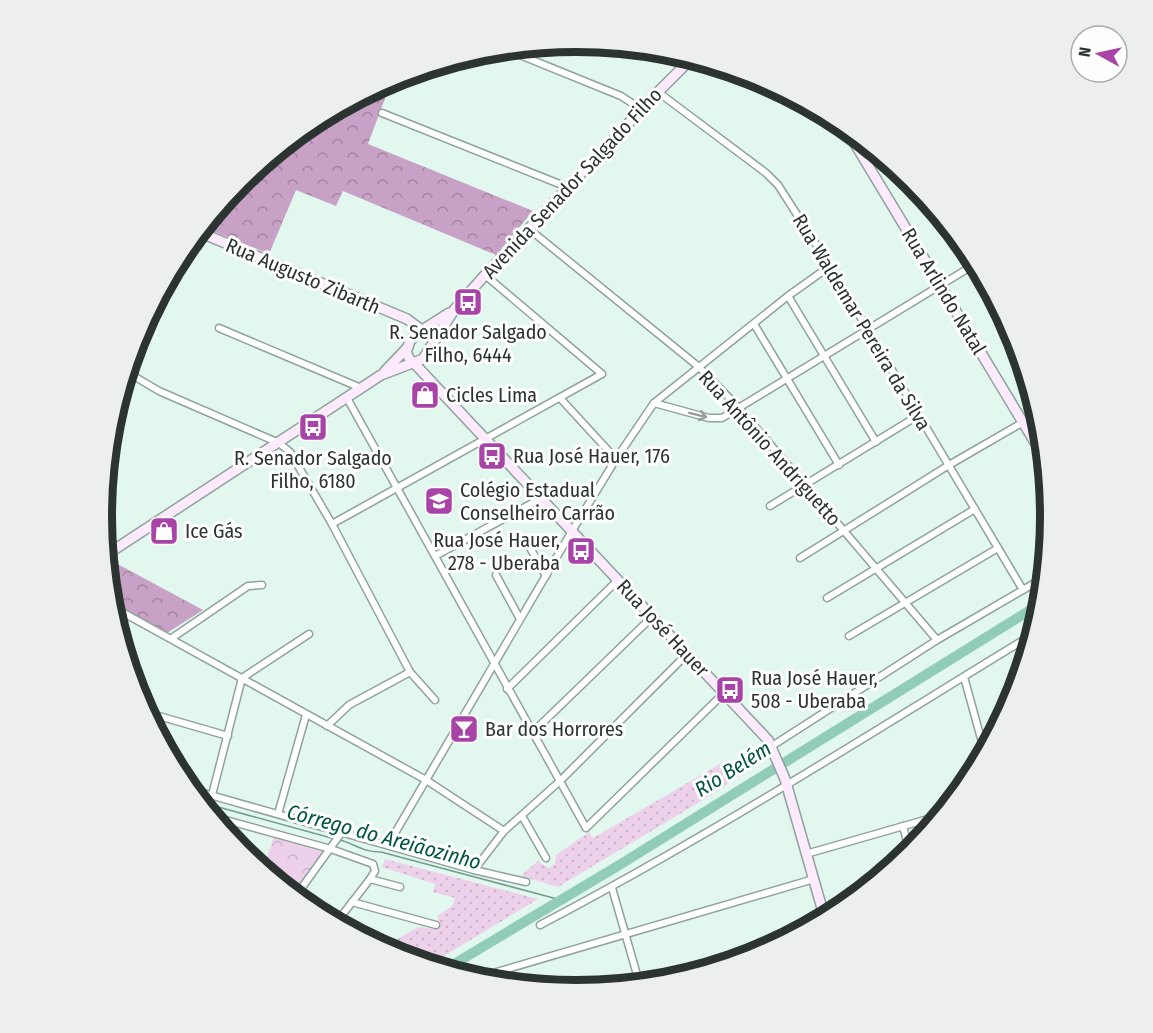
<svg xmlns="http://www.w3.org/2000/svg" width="1153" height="1033" viewBox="0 0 1153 1033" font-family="'Fira Sans Condensed',sans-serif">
<defs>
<pattern id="grass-dots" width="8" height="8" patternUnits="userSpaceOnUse" patternTransform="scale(1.5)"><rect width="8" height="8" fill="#edd1eb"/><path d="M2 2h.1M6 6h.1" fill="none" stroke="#cbb4ca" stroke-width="1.8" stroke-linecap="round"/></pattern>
<pattern id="forest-crowns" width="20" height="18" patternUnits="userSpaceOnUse" patternTransform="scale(1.5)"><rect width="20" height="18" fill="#c8a1c6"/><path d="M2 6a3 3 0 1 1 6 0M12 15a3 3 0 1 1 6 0" fill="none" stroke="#a384a1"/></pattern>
<pattern id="park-crowns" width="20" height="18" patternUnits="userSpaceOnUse" patternTransform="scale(1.5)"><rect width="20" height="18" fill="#edd1eb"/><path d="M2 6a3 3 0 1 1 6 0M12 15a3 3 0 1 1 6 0" fill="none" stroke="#cbb4ca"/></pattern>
</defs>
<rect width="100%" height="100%" fill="#e2f7ee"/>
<!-- grass -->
<g fill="url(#grass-dots)">
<polygon points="762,743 768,757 708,797 558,887 521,876 539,860 540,863 549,868 555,863 556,855 589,832 593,838 727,760 732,765"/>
<polygon points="385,859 538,899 429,965 395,955 382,948 418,927 434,929 440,923 437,916 452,906 455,898 433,892 435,884 382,867"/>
</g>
<!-- forest -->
<g fill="url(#forest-crowns)">
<polygon points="385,83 390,85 368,144 533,211 496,255 343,191 336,206 296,190 269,254 203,227 241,181 313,122"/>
<polygon points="112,561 203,610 167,633 110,601 107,564"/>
</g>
<!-- park -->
<polygon fill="url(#park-crowns)" points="274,836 328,851 294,896 263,870"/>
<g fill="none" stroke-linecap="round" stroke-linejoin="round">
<!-- stream -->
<g stroke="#729e8f" stroke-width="1.5">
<polyline points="200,802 335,839"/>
<path d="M340,840C357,845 363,852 381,852L561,900"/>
</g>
<!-- river -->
<polyline stroke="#90ccb7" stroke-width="10" points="444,970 621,864 1043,602"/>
<!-- street casing -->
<g stroke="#8fa29b" stroke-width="9">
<g id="street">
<polyline points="592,47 593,44"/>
<polyline points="505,49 621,96 641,109"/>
<polyline points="658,92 766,173 778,185 830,266 1023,590"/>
<polyline points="382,113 567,187"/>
<polyline points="529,229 699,367 740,409 937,640"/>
<polyline points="788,296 876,442"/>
<polyline points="754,324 839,465"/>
<polyline points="219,328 361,388"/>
<polyline points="127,372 159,391 279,443 290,452 332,524 410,672 435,700"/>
<polyline points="347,398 586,828 724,693"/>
<polyline points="560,398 616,459"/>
<polyline points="654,403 709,418 722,418 977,263"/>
<polyline points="770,506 919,415"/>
<polyline points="332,524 602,374 485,275"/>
<polyline points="528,544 546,576"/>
<polyline points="435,556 540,499"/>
<polyline points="800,558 949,465 1039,413"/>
<polyline points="496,575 520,619"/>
<polyline points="827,598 975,509"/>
<polyline points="111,606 426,780 504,831"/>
<polyline points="849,636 998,548"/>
<polyline points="172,638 248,586 262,585"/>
<polyline points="964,677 985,753"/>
<polyline points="507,689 618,580"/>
<polyline points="145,712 228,736"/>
<polyline points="327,726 349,705 410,672"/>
<polyline points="532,733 652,617"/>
<polyline points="772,746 937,640 1045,577"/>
<polyline points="189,789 474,870 526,882"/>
<polyline points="212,795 242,678 309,634"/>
<polyline points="278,814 306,715"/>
<polyline points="211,816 331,849 373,864 375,871 370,879 336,923"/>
<polyline points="522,816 546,858"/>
<polyline points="903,826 910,853"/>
<polyline points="388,845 572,531 616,459 654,403 788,296 830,266"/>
<polyline points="806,854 942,815"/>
<polyline points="474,870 504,831 561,780 687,654"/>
<polyline points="370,879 400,887"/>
<polyline points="612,888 640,985"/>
<polyline points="295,897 342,832"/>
<polyline points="352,902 436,925"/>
<path d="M540,925C710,836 871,733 1035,633"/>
<polyline points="473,979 814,879"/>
</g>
</g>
<!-- secondary casing -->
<g stroke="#8fa29b" stroke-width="12">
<g id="secondary">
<polyline points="843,124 1045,459"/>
<polyline points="199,232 407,319 423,331"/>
<polyline points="411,362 406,352 410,341 416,334 449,313"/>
<polyline points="413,362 768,740 785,779 825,919"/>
<polyline points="385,371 408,347"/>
<polyline points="106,555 381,375 423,359 454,310 485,275 658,92 692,58"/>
</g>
</g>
<!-- street -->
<use href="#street" stroke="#fff" stroke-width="6"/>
<!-- secondary -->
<use href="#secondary" stroke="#fdebfd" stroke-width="9"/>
</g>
<!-- one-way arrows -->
<defs><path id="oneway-shaft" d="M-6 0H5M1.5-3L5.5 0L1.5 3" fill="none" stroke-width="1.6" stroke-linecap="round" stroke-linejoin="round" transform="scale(1.5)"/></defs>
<use stroke="#969a98" href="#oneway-shaft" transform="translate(698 415) rotate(14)"/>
<!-- icons -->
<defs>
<g id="bus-square" transform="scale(1.5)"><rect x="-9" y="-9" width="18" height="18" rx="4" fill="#a843a8" stroke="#fefefe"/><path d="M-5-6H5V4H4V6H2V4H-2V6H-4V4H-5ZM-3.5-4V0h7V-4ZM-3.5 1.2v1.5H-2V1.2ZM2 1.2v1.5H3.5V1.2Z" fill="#fff"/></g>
<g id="shop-square" transform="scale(1.5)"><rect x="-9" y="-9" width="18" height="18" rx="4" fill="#a843a8" stroke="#fefefe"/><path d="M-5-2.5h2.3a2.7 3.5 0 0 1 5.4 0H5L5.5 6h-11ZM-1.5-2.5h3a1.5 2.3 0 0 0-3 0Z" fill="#fff"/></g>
<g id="school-square" transform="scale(1.5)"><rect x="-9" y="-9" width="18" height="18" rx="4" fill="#a843a8" stroke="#fefefe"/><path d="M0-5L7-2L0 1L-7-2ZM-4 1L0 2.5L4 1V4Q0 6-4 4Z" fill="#fff"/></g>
<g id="bar-square" transform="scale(1.5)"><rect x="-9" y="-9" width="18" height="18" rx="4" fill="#a843a8" stroke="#fefefe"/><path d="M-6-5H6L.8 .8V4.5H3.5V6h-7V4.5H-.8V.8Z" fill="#fff"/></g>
</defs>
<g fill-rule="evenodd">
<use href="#bus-square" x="468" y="302"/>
<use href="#shop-square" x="425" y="395"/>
<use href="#bus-square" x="313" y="427"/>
<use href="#bus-square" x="492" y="456"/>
<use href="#school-square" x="439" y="501"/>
<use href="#shop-square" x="164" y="531"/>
<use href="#bus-square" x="581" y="551"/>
<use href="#bus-square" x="730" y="690"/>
<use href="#bar-square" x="464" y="729"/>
</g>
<g text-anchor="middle" stroke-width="6" stroke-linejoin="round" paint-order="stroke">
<!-- street labels -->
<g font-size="20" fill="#2c3431" stroke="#fefefe">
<text transform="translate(572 183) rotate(-47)" y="7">Avenida Senador Salgado Filho</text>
<text transform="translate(303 276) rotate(23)" y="7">Rua Augusto Zibarth</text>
<text transform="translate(944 291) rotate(59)" y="7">Rua Arlindo Natal</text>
<text transform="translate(862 322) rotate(59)" y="7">Rua Waldemar Pereira da Silva</text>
<text transform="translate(770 448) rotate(48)" y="7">Rua Antônio Andriguetto</text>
<text transform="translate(663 628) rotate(47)" y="7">Rua José Hauer</text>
</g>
<!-- poi labels -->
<g font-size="20" fill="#2c3431" stroke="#fefefe" text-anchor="start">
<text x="468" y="339" text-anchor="middle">R. Senador Salgado<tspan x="468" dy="23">Filho, 6444</tspan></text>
<text x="446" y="402">Cicles Lima</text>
<text x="513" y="463">Rua José Hauer, 176</text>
<text x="313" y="465" text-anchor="middle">R. Senador Salgado<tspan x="313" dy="23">Filho, 6180</tspan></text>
<text x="460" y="497">Colégio Estadual<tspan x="460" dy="23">Conselheiro Carrão</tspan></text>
<text x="185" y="538">Ice Gás</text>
<text x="560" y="547" text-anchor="end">Rua José Hauer,<tspan x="560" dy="23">278 - Uberaba</tspan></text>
<text x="751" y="685">Rua José Hauer,<tspan x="751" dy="23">508 - Uberaba</tspan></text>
<text x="485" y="736">Bar dos Horrores</text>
</g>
<!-- water labels -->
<g font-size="21" font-style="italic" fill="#005440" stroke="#fefefe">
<text transform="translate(733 769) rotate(-32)" y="7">Rio Belém</text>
<text transform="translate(384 837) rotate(15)" y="7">Córrego do Areiãozinho</text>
</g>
</g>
<!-- crop -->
<path d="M0 0H1153V1033H0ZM112 516a464 464 0 1 1 928 0a464 464 0 1 1-928 0Z" fill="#edeeee" fill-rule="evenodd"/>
<path fill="none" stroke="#2c3431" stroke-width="8" d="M112 516a464 464 0 1 1 928 0a464 464 0 1 1-928 0Z"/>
<!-- north arrow -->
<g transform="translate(1099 54) rotate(278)"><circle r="28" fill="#fefefe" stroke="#aaadac" stroke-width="1.5"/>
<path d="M0-4.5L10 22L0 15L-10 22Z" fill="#a843a8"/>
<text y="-9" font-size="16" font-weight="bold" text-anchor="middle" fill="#2c3431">N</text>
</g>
</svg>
